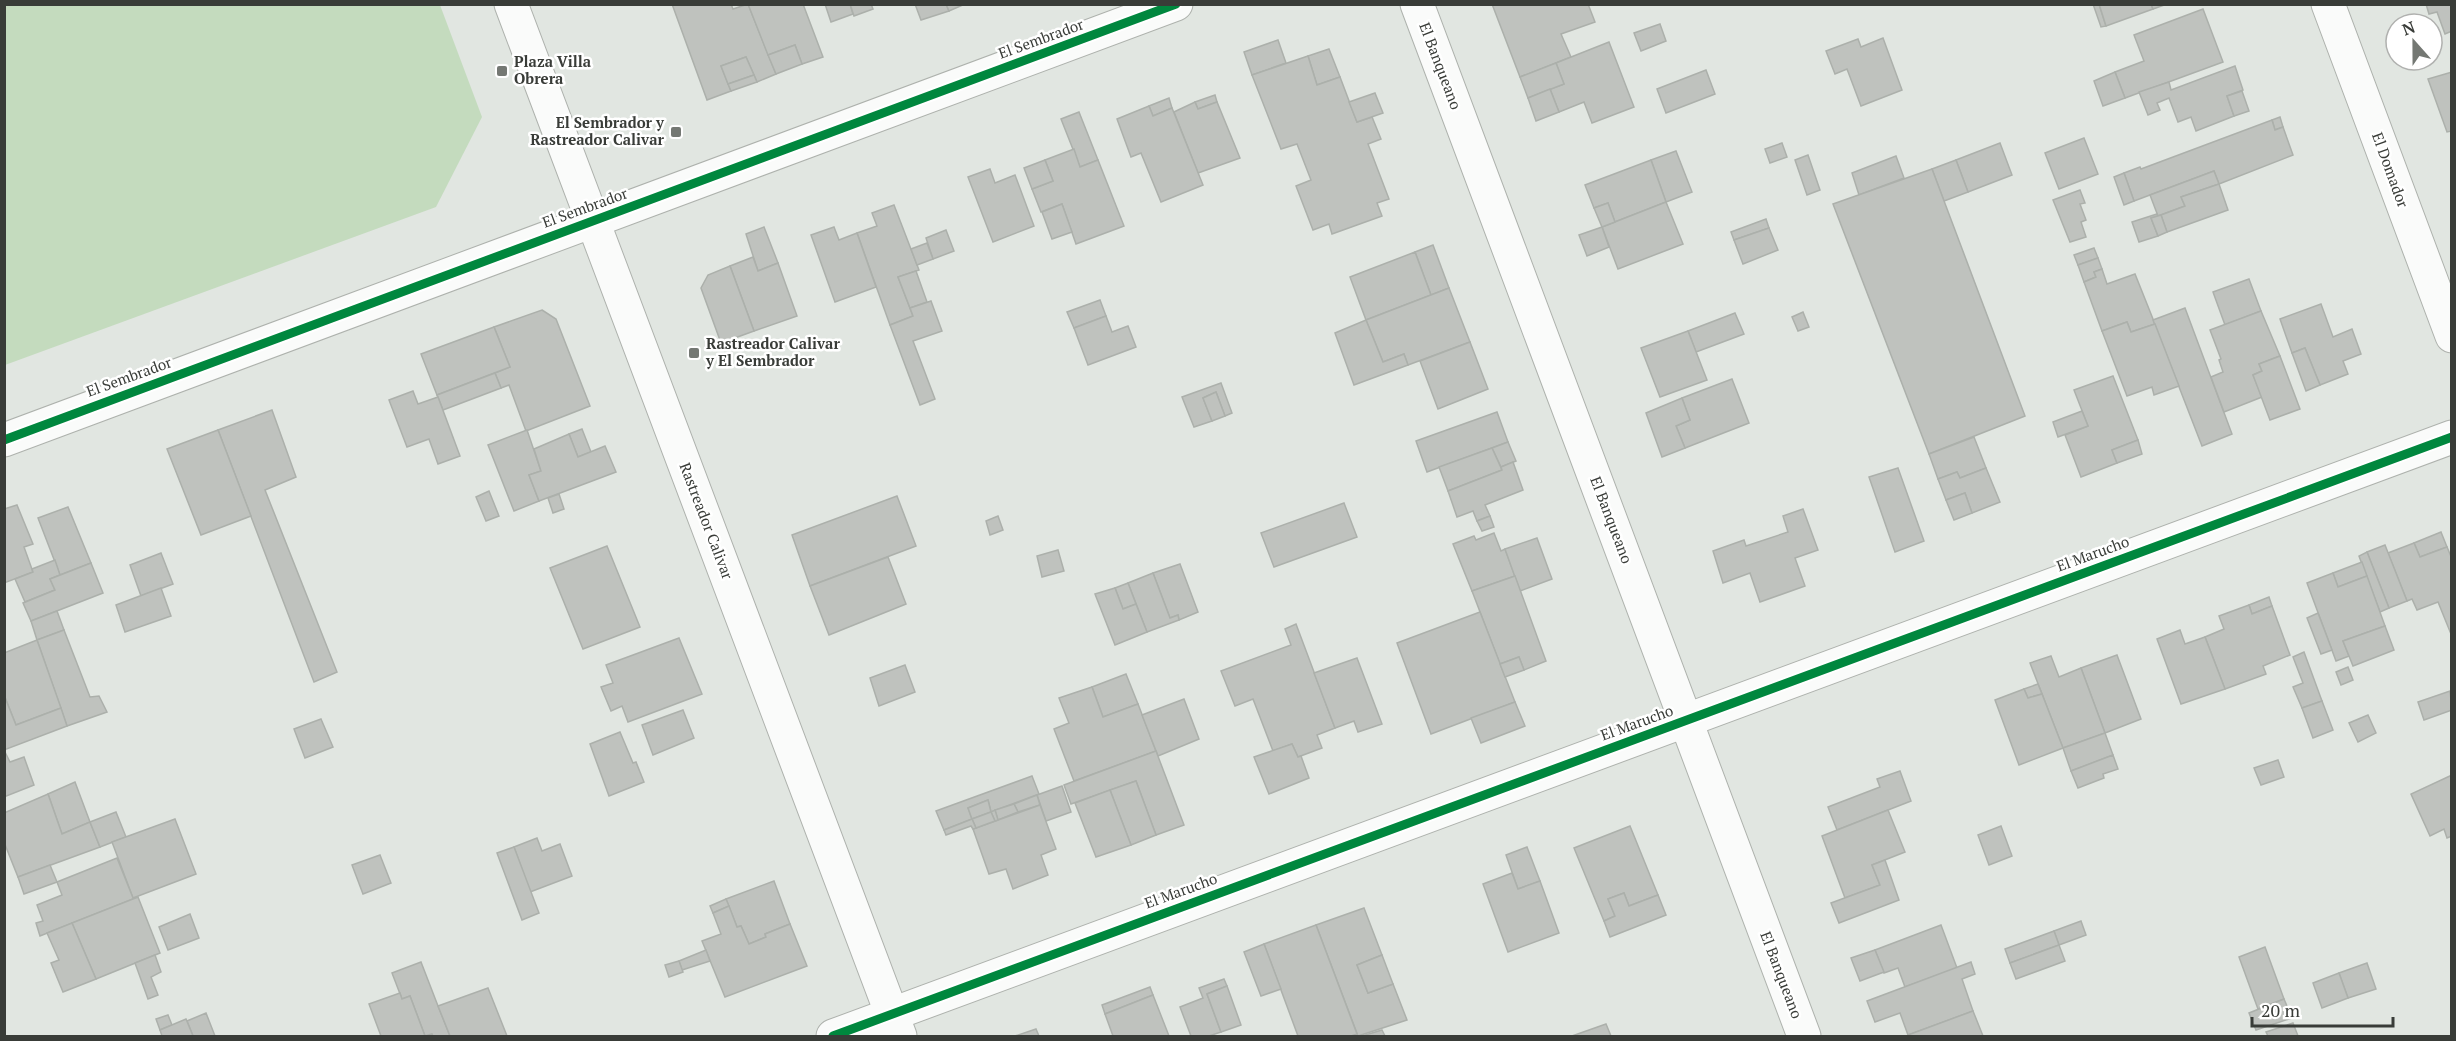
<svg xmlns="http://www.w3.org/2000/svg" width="2456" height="1041" viewBox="0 0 2456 1041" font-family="'PT Serif',serif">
<rect width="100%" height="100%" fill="#e1e6e1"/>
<!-- green -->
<polygon fill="#c4dbbe" points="5,4 440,5 482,117 436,207 5,365"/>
<!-- building -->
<g fill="#bfc2be" stroke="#acb0ab" stroke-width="1.5">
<polygon points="672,4 731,4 733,9 748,4 776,74 757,82 746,57 721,66 731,91 707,100"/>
<polygon points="748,4 803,4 823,57 802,64 795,45 768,55"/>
<polygon points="825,4 850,4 853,14 831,22"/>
<polygon points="850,4 871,4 873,9 854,16"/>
<polygon points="915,4 946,4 949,11 921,20"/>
<polygon points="946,4 965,4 949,11"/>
<polygon points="1492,4 1588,4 1595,22 1561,34 1571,57 1520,77"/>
<polygon points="2093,4 2099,4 2106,26 2101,27"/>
<polygon points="2099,4 2151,4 2153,9 2106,26"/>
<polygon points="2151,4 2167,4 2153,9"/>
<polygon points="2426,4 2452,4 2452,31 2445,34 2437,12 2429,14"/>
<polygon points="2203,9 2223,62 2125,98 2115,72 2144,61 2134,35"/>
<polygon points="1660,24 1666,41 1641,51 1634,33"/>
<polygon points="1883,38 1902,90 1861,106 1847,69 1835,74 1826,51 1858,39 1861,47"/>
<polygon points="1278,40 1286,63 1252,75 1244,52"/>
<polygon points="1609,42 1634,107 1592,123 1584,102 1559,112 1550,89 1564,84 1556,63"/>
<polygon points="795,45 802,64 776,74 768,55"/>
<polygon points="1329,49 1340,77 1317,85 1308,56"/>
<polygon points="1308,56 1317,85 1340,77 1357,122 1372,117 1381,139 1368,144 1389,199 1377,203 1382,216 1332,234 1329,224 1313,230 1296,186 1311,180 1297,144 1281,149 1252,75"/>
<polygon points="746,57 754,75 728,84 721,66"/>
<polygon points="1556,63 1564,84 1528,98 1520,77"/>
<polygon points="2235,66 2243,90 2227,96 2234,116 2196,131 2191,117 2178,122 2169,98 2157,103 2160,110 2148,115 2139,92 2169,82 2171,90"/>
<polygon points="1706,70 1715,94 1666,113 1657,89"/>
<polygon points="2115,72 2125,98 2103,106 2094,81"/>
<polygon points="2452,72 2452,131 2447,132 2428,79"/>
<polygon points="754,75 757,82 731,91 728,84"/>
<polygon points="1550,89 1559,112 1536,121 1528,98"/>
<polygon points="2242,91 2249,111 2234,116 2227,96"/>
<polygon points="1375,93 1383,113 1357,122 1349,102"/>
<polygon points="1215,95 1217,102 1198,109 1195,102"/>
<polygon points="1169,98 1172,108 1153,116 1149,106"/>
<polygon points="1195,102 1198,109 1217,102 1240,158 1198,173 1174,112"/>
<polygon points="1149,106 1153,116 1172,108 1203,185 1161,202 1141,153 1131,157 1117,119"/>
<polygon points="1079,112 1098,160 1080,167 1061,119"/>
<polygon points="2280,117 2283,127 2275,130 2272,120"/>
<polygon points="2272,120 2275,130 2283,127 2293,155 2219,184 2214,171 2134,201 2124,173 2140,167 2141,169"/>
<polygon points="2084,138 2098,174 2059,189 2045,153"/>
<polygon points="1782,143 1787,157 1770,163 1765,149"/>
<polygon points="2000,143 2012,175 1968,192 1956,160"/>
<polygon points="1074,149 1080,167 1098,160 1124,226 1076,244 1062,204 1041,212 1032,189 1053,181 1045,160"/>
<polygon points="1676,151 1692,192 1666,202 1651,160"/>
<polygon points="1808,155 1820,190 1807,195 1795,160"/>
<polygon points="1896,156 1904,178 1859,195 1852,173"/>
<polygon points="1045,160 1053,181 1032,189 1024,168"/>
<polygon points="1651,160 1666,202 1615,222 1608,203 1594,208 1585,185"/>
<polygon points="1956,160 1968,192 1944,201 1932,169"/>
<polygon points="990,169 995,183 1015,175 1034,226 993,242 968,177"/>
<polygon points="1932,169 2025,416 1929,454 1833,204"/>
<polygon points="2214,171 2219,184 2181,197 2185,206 2158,216 2150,195"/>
<polygon points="2124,173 2134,201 2124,205 2114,177"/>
<polygon points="2219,184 2228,210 2167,232 2161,215 2185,206 2181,197"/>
<polygon points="2080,190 2085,203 2080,204 2086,220 2081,222 2086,237 2070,242 2053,200"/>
<polygon points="1666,202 1683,244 1618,269 1602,227"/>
<polygon points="1608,203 1615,222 1602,227 1594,208"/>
<polygon points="1062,204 1072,232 1052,239 1042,212"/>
<polygon points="894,205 919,270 898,277 913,316 890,325 857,233 877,226 872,213"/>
<polygon points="2157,214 2158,216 2151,218 2158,236 2139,242 2132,222"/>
<polygon points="2161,215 2167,232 2158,236 2151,218"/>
<polygon points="1766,219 1769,228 1734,240 1731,232"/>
<polygon points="764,227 778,263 758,271 746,234"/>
<polygon points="834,227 839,240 857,233 876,287 835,302 811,235"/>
<polygon points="1602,227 1609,247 1587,256 1579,235"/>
<polygon points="1769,228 1778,250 1743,264 1734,240"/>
<polygon points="946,230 954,251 933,259 926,238"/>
<polygon points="927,243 933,259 917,265 911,249"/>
<polygon points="1433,245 1449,288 1431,295 1415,252"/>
<polygon points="2094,248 2098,258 2078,265 2074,255"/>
<polygon points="1415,252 1431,295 1366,320 1350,277"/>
<polygon points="753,257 758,271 778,263 797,316 754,331 730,266"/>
<polygon points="2098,258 2102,269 2094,272 2096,277 2084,282 2078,265"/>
<polygon points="730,266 754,331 721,343 701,288 708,275"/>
<polygon points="2102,269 2107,284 2135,274 2155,324 2131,332 2127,322 2102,331 2084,282 2096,277 2094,272"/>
<polygon points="916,271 927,302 910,308 898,277"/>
<polygon points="2249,279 2261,311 2225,325 2213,292"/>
<polygon points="1449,288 1470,342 1408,365 1404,354 1383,362 1366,320"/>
<polygon points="1100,300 1106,316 1074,328 1067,312"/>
<polygon points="931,301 942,331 913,341 935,399 920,405 890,325 913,316 910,308"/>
<polygon points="2321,304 2333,337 2352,329 2361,354 2343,361 2348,374 2320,385 2305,348 2292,353 2280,319"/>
<polygon points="2185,308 2232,434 2202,446 2153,320"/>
<polygon points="542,310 556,319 590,406 526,431 509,385 501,388 495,373 510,367 494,327"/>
<polygon points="2261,311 2280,356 2259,364 2262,371 2253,375 2262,397 2224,412 2211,377 2223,372 2219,360 2221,359 2210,330"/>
<polygon points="1803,312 1809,327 1798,331 1792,317"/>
<polygon points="1735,313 1744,334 1696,352 1688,331"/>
<polygon points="1106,316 1112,332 1128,326 1136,347 1088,365 1074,328"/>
<polygon points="1366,320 1383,362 1404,354 1408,365 1354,385 1335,333"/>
<polygon points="2127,322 2131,332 2155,324 2179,386 2154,395 2152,387 2127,396 2102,331"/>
<polygon points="494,327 510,367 437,395 421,354"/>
<polygon points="1688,331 1707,380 1660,397 1641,348"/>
<polygon points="1470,342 1488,389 1438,409 1420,361"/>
<polygon points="2305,348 2320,385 2306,391 2292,353"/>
<polygon points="2280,356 2300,409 2270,420 2253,375 2262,371 2259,364"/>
<polygon points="495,373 501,388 443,410 437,395"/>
<polygon points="2113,376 2138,440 2112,450 2117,463 2081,477 2065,435 2088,426 2074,390"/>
<polygon points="1732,379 1749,423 1685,448 1676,426 1690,420 1682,398"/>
<polygon points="1221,383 1232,413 1225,416 1216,392 1203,398 1212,421 1194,427 1182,397"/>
<polygon points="413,391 418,404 438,397 460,456 438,464 429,439 407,447 389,400"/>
<polygon points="1216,392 1225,416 1212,421 1203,398"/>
<polygon points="1682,398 1690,420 1676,426 1685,448 1662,457 1646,413"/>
<polygon points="272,410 296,477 265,490 337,672 314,682 218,430"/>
<polygon points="2082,411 2088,426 2058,437 2053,422"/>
<polygon points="1497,412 1508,442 1427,472 1416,441"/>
<polygon points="582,429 591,452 578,457 569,434"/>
<polygon points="218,430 251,516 201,535 167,449"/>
<polygon points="527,430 541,471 529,475 539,501 514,511 488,445"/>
<polygon points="569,434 578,457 605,446 616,472 539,501 529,475 541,471 534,449"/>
<polygon points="1974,437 1986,468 1960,478 1957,472 1938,479 1929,454"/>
<polygon points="2138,440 2142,454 2117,463 2112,450"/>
<polygon points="1508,442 1516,461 1501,467 1492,448"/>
<polygon points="1492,448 1502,470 1448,491 1439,467"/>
<polygon points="1513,462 1523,490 1485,505 1490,516 1477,521 1473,511 1457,517 1448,491 1502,470 1501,467"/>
<polygon points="1898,468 1924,541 1895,552 1869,477"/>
<polygon points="1986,468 2000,502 1972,513 1965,493 1946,500 1938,479 1957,472 1960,478"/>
<polygon points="489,491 499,516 486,521 476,497"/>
<polygon points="1965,493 1972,513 1954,520 1946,500"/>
<polygon points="559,494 564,509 553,513 548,498"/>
<polygon points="897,496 916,546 810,586 792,535"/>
<polygon points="1344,503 1357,537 1274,567 1261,533"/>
<polygon points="17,505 33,544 24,547 33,572 4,583 4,509"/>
<polygon points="68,507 91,563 60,575 38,518"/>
<polygon points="1803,509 1818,550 1795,558 1805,586 1760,602 1750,573 1723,583 1713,551 1744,540 1746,546 1788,532 1783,516"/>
<polygon points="998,516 1003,530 990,535 986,521"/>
<polygon points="1490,516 1494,527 1482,531 1477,521"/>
<polygon points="2441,532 2447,547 2420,557 2414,543"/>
<polygon points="1494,533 1501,551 1505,549 1515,576 1472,591 1453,544 1474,536 1476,540"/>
<polygon points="1537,538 1552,579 1520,591 1505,549"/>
<polygon points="2414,543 2420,557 2447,547 2452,559 2451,634 2438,602 2417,610 2412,599 2407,601 2388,553"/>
<polygon points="2385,545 2407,601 2389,608 2367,552"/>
<polygon points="607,546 640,627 583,649 550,568"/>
<polygon points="1058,550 1064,571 1042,577 1037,556"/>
<polygon points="2367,552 2389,608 2380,612 2359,556"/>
<polygon points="161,553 173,584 141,596 130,565"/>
<polygon points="888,557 906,604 829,635 810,586"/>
<polygon points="55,560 60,575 50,579 55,590 25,602 15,579 33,572 32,569"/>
<polygon points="2362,562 2367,576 2338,587 2333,573"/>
<polygon points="91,563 103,593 31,621 23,603 55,590 50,579"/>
<polygon points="1180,564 1198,612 1179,620 1178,615 1170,618 1153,573"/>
<polygon points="1153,573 1170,618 1178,615 1179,620 1147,632 1128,583"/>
<polygon points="2333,573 2338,587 2367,576 2385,626 2343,641 2349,656 2336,661 2307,583"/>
<polygon points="1515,576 1546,661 1524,670 1519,657 1500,664 1472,591"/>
<polygon points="1128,583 1136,604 1123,609 1115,588"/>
<polygon points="161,588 171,616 125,632 116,605"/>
<polygon points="1115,588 1123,609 1136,604 1147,632 1115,645 1095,594"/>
<polygon points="2269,597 2272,606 2252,614 2249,605"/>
<polygon points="2249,605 2252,614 2272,606 2290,655 2263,666 2266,674 2225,689 2205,637 2224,629 2219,616"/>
<polygon points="57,611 64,630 37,640 31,621"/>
<polygon points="1480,612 1515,702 1431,734 1397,643"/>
<polygon points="2318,613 2332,650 2321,654 2307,618"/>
<polygon points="1296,624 1335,728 1317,735 1322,748 1298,757 1292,744 1273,751 1253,699 1235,706 1221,671 1291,645 1285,629"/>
<polygon points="2385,626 2394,650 2353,666 2343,641"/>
<polygon points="64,630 90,697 99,696 107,712 67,726 37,640"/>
<polygon points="2180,630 2185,644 2205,637 2225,689 2181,704 2157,639"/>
<polygon points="679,638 702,694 628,722 622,706 611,711 601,687 613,683 606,665"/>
<polygon points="37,640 61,708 16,725 4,695 4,653"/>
<polygon points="2304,652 2322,701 2302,708 2293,687 2303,683 2293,657"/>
<polygon points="2117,655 2141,719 2105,733 2081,668"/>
<polygon points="2051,656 2059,677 2081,668 2105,733 2063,748 2030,663"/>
<polygon points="1519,657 1524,670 1505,677 1500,664"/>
<polygon points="1357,658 1382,724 1358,732 1354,721 1335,728 1314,673"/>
<polygon points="905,665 915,692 879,706 870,678"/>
<polygon points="2348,667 2353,680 2341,685 2336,672"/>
<polygon points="1126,674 1138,704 1103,717 1092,687"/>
<polygon points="2038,684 2042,694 2028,698 2024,689"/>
<polygon points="1092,687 1103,717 1138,704 1156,751 1074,781 1054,729 1069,723 1059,698"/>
<polygon points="2024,689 2028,698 2042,694 2063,748 2019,765 1995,700"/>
<polygon points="2450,691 2452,710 2424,720 2418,702"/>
<polygon points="4,695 16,725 61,708 67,726 4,750"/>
<polygon points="1184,699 1199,739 1158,756 1142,715"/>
<polygon points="2322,701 2333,730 2313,738 2302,708"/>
<polygon points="1515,702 1525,726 1481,743 1471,718"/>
<polygon points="683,710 694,738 653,755 642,725"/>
<polygon points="2368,715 2376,733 2358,742 2349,723"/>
<polygon points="321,719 333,747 305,758 294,729"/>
<polygon points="620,732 633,763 636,762 644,782 609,796 590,744"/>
<polygon points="2105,733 2113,755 2071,771 2063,748"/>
<polygon points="1292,744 1298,757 1301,756 1309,778 1269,794 1254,757"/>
<polygon points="4,750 10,762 24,757 34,785 4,797"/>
<polygon points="1156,751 1184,825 1156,835 1136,781 1071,804 1064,785"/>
<polygon points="2113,755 2118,769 2103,774 2104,778 2078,788 2071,771"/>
<polygon points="2278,760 2284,777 2261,785 2254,768"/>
<polygon points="1900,771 1911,801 1837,830 1828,807 1880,787 1877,779"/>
<polygon points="2452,775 2452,836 2447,838 2444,829 2430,836 2411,794"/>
<polygon points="1032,776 1039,794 991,812 988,800 968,808 972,819 944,830 936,811"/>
<polygon points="1136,781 1156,835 1131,845 1110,790"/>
<polygon points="75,782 90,822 62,834 48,794"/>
<polygon points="1062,786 1071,812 1046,821 1037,795"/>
<polygon points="1110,790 1131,845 1096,857 1075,803"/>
<polygon points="48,794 62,834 90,822 100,847 18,877 4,842 4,813"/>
<polygon points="1037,795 1040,805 1018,812 1014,804"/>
<polygon points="988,800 991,812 972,819 968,808"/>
<polygon points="1014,804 1018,812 998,820 995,810"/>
<polygon points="1040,805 1056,849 1041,855 1048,875 1013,889 1006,869 989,874 973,829"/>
<polygon points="995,810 998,820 995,821 991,812"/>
<polygon points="1888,810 1905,852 1872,865 1880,885 1845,898 1822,836"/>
<polygon points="116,812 126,837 100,847 90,822"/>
<polygon points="991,812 995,821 976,828 972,819"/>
<polygon points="175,819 196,874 133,898 112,842"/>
<polygon points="972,819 976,828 973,829 971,826 946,835 944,830"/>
<polygon points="1630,826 1658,895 1629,906 1624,893 1608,899 1615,916 1604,921 1574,848"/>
<polygon points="2001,826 2012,856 1989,865 1978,835"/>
<polygon points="537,838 542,851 560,844 572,876 530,892 514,847"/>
<polygon points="514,847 539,913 522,920 497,853"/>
<polygon points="1527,847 1540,881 1518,889 1506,855"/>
<polygon points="380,855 391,883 363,894 352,865"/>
<polygon points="117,858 133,898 138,897 40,936 36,923 43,921 37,905 62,895 57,882"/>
<polygon points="1885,860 1899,900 1839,923 1831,903 1880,885 1872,865"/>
<polygon points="50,865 57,882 24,894 18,877"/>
<polygon points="1512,873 1518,889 1540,881 1559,933 1508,952 1483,884"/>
<polygon points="774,881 790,924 765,934 766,937 749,944 741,926 737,927 726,899"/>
<polygon points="1624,893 1629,906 1658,895 1666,915 1610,937 1604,921 1615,916 1608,899"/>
<polygon points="138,897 160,953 96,979 72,923"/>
<polygon points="726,899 729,906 713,913 710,906"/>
<polygon points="729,906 737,927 741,926 749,944 766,937 765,934 790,924 807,966 725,997 702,941 721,934 713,913"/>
<polygon points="1364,908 1382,955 1357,965 1368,993 1393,984 1407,1020 1358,1036 1316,925"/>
<polygon points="190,914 199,938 168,950 159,927"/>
<polygon points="2081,921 2086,935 2059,945 2054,931"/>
<polygon points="72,923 96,979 63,992 51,963 59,960 47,933"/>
<polygon points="1316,925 1357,1034 1351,1036 1298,1036 1264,944"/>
<polygon points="1941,925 1957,968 1905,987 1898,968 1884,973 1875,950"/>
<polygon points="2054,931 2059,945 2010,963 2005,949"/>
<polygon points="1264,944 1281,989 1261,996 1244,952"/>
<polygon points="2059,945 2065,961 2016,979 2010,963"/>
<polygon points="2265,947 2284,999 2258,1009 2239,957"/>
<polygon points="706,950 710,961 682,970 679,961"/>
<polygon points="1875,950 1884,972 1860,981 1851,958"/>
<polygon points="155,955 161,972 151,977 158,995 148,999 135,963"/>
<polygon points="1382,955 1393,984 1368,993 1357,965"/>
<polygon points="679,961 683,972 669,977 665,965"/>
<polygon points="421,962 438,1006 450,1036 433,1036 432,1034 425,1036 410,996 402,999 392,973"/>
<polygon points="1971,962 1975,974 1962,979 1973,1011 1908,1035 1900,1013 1875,1022 1867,1001"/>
<polygon points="2367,963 2376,989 2348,998 2339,973"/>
<polygon points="2339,973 2348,998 2322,1008 2313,983"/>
<polygon points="1224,979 1227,986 1207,994 1221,1032 1209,1036 1191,1036 1180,1007 1203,998 1199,988"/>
<polygon points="1227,986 1241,1025 1221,1032 1207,994"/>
<polygon points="1150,987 1153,995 1105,1014 1102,1005"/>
<polygon points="488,988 507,1036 450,1036 438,1006"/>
<polygon points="400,993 402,999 410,996 425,1036 381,1036 369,1004"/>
<polygon points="1153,995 1169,1036 1113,1036 1105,1014"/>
<polygon points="2284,999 2292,1018 2256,1030 2249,1013"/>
<polygon points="1973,1011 1983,1036 1908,1036 1908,1035"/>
<polygon points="206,1013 215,1036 193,1036 187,1021"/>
<polygon points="168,1015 172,1025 160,1030 156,1019"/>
<polygon points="186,1019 193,1036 162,1036 160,1030"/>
<polygon points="2293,1023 2298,1036 2268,1036 2266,1032"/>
<polygon points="1606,1024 1611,1036 1572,1036"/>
<polygon points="1036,1029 1039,1036 1015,1036"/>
<polygon points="1382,1030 1385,1036 1362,1036"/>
</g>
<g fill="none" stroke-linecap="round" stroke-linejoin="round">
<!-- minor casing -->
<g stroke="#aeb2ad" stroke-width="35">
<g id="minor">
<polyline points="1417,4 1804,1036"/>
<polyline points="2328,4 2452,336"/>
<polyline points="4,440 1176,4"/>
<polyline points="833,1036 2452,437"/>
</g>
</g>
<!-- secondary casing -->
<g stroke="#aeb2ad" stroke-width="35">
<polyline id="secondary" points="511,4 900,1036"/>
</g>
<!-- minor -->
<use href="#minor" stroke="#fafbfa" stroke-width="33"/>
<!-- secondary -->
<use href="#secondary" stroke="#fafbfa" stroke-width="33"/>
<!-- cycleway casing -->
<g stroke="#fff" stroke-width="13">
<g id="cycleway">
<polyline points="4,440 1176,4"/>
<polyline points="833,1036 2452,437"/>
</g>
</g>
<!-- cycleway -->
<use href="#cycleway" stroke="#00873e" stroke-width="9"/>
</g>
<!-- markers -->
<g fill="#747873" stroke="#fff" stroke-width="2">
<rect x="496" y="65" width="12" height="12" rx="3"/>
<rect x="670" y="126" width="12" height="12" rx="3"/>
<rect x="688" y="347" width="12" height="12" rx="3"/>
</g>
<g text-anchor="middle" stroke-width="5" stroke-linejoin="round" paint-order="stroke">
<!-- street labels -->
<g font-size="15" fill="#393c38" stroke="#fff">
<text transform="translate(1041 39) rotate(-20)" y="5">El Sembrador</text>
<text transform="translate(1440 66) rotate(69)" y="5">El Banqueano</text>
<text transform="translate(2390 170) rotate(70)" y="5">El Domador</text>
<text transform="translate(585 208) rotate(-20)" y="5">El Sembrador</text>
<text transform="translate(129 377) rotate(-20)" y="5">El Sembrador</text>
<text transform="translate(1611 520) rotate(69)" y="5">El Banqueano</text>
<text transform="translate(706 521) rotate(69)" y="5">Rastreador Calivar</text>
<text transform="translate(2093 554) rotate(-20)" y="5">El Marucho</text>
<text transform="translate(1637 723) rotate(-20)" y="5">El Marucho</text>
<text transform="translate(1181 891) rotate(-20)" y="5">El Marucho</text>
<text transform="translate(1781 975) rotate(69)" y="5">El Banqueano</text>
</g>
<!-- poi labels -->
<g font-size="15" font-weight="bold" fill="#393c38" stroke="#fff" text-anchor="start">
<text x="514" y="67">Plaza Villa<tspan x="514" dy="17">Obrera</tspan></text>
<text x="664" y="128" text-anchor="end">El Sembrador y<tspan x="664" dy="17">Rastreador Calivar</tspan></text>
<text x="706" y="349">Rastreador Calivar<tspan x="706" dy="17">y El Sembrador</tspan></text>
</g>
</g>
<!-- border -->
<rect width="2456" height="1041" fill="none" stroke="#393c38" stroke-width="12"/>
<!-- north arrow -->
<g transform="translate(2414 42) rotate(339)"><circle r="28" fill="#ffffff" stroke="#b0b1af" stroke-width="1.5"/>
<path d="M0-4.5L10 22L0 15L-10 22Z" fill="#747873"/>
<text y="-9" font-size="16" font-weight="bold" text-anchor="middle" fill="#393c38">N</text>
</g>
<!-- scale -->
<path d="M2252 1017v9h141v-9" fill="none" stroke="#393c38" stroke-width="3"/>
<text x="2261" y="1017" font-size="18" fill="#393c38" stroke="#ffffff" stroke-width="4.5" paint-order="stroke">20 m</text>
</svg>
